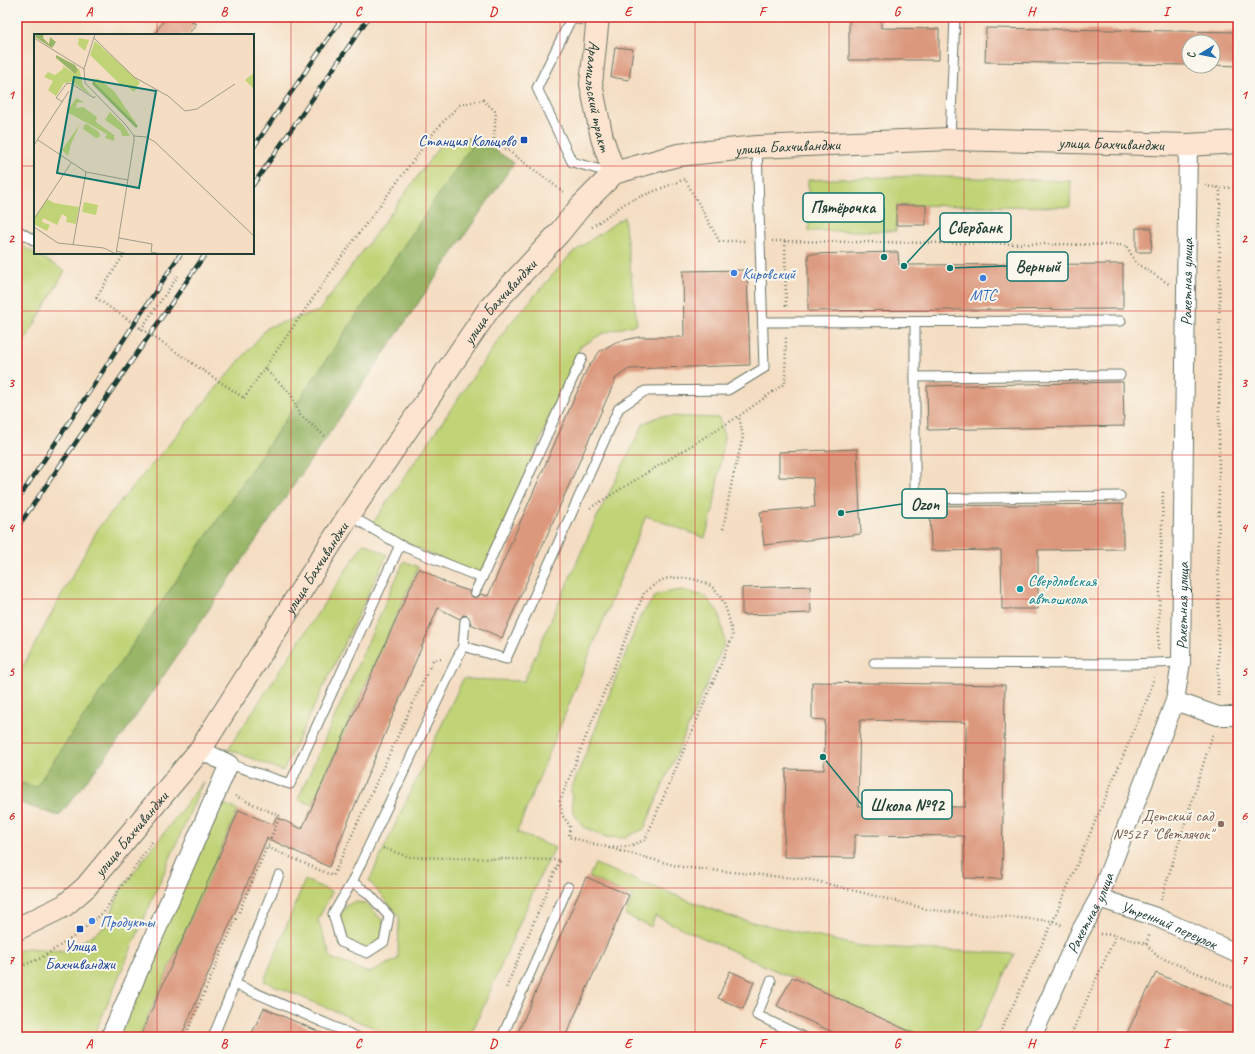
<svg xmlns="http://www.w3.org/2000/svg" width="1255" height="1054" viewBox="0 0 1255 1054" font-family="Caveat,sans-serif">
<rect width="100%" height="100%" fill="#fbf7ec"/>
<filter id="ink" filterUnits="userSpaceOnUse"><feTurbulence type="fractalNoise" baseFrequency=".025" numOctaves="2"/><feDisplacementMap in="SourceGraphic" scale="8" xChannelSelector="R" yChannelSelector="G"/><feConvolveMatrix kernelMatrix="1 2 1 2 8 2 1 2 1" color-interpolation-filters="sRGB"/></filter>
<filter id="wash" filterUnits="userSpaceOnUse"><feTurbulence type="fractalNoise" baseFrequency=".012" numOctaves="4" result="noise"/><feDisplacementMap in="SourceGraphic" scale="16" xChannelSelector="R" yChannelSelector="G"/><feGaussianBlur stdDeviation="0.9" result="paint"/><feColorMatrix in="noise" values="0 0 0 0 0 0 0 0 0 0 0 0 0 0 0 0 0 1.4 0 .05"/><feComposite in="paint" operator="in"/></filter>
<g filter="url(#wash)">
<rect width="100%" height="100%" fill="#f4ddc2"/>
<!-- green -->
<g fill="#c0d376" stroke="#708855">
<polygon points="477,138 36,787 17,782 17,677 99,527 268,327 319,311 445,139"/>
<polygon points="914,176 1071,181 1070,207 897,205 896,231 809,231 808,180"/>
<polygon points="624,217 637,324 603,333 580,347 482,577 370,527 508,326 572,253"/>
<polygon points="17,243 65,271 17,355"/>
<polygon points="661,416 719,418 724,437 713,511 705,538 646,516 517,832 555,848 541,874 470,1037 395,1037 264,981 305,880 332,892 318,920 331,958 369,973 398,959 399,916 369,881 463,679 524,681 595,521 644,423"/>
<polygon points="364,543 387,555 283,771 228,749"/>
<polygon points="404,561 418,567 312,805 298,799"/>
<polygon points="681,590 705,596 719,613 725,642 644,829 624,838 606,837 583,827 573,812 571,790 641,615 657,594"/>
<polygon points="203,782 93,1037 17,1037 17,951 27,948 68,951 106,926 121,889"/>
<polygon points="217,801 238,810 139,1037 113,1037"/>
<polygon points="595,864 734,918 860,946 1015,954 977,1030 966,1037 922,1037 655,916 651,927 625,915 633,897 589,877"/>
<polygon points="354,902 366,903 384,922 381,946 367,954 344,945 338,921 346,906"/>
</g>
<!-- forest -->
<polygon fill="#98b567" stroke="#5c794e" points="477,138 514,163 123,735 59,816 17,802 17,782 36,787"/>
<g id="blocks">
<!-- building -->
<g fill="#db987d" fill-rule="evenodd">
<polygon points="166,17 186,17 196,24 188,35 154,35"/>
<polygon points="849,17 881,17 881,28 939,29 939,60 849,60"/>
<polygon points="986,28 1238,32 1238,66 1213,65 1213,42 1189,42 1189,65 985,62"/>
<polygon points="615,47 633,49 629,80 611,77"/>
<rect x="896" y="205" width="30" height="20"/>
<polygon points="1136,228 1152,228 1151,252 1136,252"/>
<polygon points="898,252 899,265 1123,264 1123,309 808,311 808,254"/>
<polygon points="747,270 750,365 629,369 616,378 502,638 471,624 468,616 463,615 460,619 438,608 329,867 267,838 181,1037 140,1037 239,810 273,825 276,817 302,829 419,568 448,584 469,591 470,595 473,597 478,597 481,594 488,596 587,369 600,351 616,342 639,337 684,337 683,271"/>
<polygon points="1123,382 1124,426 928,430 927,386"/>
<polygon points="857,449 861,534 764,545 760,512 815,507 813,478 779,477 779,452"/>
<polygon points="1123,504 1123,549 1038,550 1038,609 1002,609 1001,550 931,551 930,506"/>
<polygon points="810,586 811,613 742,615 742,588"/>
<path d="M812,682L1005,685L1002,879L964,878V836L855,835V858L784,857L786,769L824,770L825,720L812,719ZM860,720L966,722L965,807L858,806Z"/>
<polygon points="586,877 629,895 565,1037 516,1037"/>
<polygon points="730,971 754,982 743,1009 718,998"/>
<polygon points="1156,973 1238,1008 1238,1037 1192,1037 1178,1031 1174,1037 1125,1037"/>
<polygon points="792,977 922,1037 843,1037 777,1006"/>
<polygon points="264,1008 331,1037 250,1037"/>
</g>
</g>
</g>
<g filter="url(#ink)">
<use href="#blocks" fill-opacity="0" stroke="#6a7566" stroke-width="1"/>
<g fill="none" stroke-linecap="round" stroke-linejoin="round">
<!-- lane casing -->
<g stroke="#6a7566" stroke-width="11">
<g id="lane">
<polyline points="597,20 571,19 537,88 572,162 612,173"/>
<polyline points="950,139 955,17"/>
<polyline points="17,230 35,241"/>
<polyline points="764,322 1121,321"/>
<polyline points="915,322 915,499 1120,496"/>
<polyline points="915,377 1120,375"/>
<polyline points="349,515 400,545 482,578 475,592"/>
<polyline points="482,578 582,358"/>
<polyline points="463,646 506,659 619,408 645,391 728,390 764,368 757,147"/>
<polyline points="874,663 1130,664 1181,662"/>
<polyline points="229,764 290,784 400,545"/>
<polyline points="352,882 368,893 389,916 384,942 367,953 341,942 333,914 352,882 463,646 465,621"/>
<polyline points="771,981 757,1015 803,1037"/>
<polyline points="235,984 357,1037"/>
<polyline points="213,1037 279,875"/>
<polyline points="502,1037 568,887"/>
</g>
</g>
<!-- street casing -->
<g stroke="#6a7566" stroke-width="20">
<g id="street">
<polyline points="1175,701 1218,716 1238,716"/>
<path id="s1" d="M1099,898L1156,917L1238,954"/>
<polyline points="110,1037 229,764 200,750"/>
<path id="s2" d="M1032,1037L1080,932L1099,898L1175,701L1181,662L1188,145"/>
</g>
</g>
<!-- secondary casing -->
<g stroke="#6a7566" stroke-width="24">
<g id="secondary">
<path id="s3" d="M598,17L591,84L602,138L614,173"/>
<path id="s4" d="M17,929L64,906L86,887L200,750L349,515L489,309L559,233L581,206L614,173L678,155L757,147L950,139L1188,145L1238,142"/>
</g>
</g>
<!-- path -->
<g stroke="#6a7566" stroke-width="2.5" stroke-dasharray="1 3" stroke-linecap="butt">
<polyline points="1205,186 1220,188 1238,187"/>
<polyline points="592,227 627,202 685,179 719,241 747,241"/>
<polyline points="772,241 1126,245 1136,263 1169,284"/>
<polyline points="785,241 786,309"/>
<polyline points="96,298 125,253"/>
<polyline points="141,329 178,276"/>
<polyline points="264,368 291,394 299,414 326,437"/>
<polyline points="244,398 340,259 435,131 459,105 483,100 496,112 494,140 565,193"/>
<polyline points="590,508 739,416 785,383 786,336"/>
<polyline points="723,529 732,481 743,437 739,416"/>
<polyline points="1158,649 1163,492"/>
<polyline points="1218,696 1220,188"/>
<polyline points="235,796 280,816 267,847"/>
<polyline points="383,848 409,857 560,860 506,988"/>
<path d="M609,848L629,846L645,840L733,636C729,621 727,602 715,590C705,578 676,575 662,580C656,583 649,589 644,593L560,801L562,815L570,826L569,837L681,867L812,880L931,910L1053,921L1064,926"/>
<polyline points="1161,900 1213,733"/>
<polyline points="1100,934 1116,935 1146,944 1157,956 1238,990"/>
<polyline points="1146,944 1150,933"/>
<polyline points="17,968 41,958 72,938 103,913 152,842"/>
<polyline points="185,1037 267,847 333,876 433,660 441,659"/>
<polyline points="998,1037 1053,921 1149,695 1154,677"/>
<polyline points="1070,1037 1116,935"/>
</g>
<!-- lane -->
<use href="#lane" stroke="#fff" stroke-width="9"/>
<!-- street -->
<use href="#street" stroke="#fff" stroke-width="18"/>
<!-- secondary -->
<use href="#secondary" stroke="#fde4d0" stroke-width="22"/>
<!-- rail casing -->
<g stroke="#1f3d34" stroke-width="4.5">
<g id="rail">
<polyline points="253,148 343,17"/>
<polyline points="253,185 369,17"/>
<polyline points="17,501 181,253"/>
<polyline points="17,528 206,253"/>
</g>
</g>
<!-- rail -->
<use href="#rail" stroke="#fbf7ec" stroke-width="3" stroke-dasharray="9" stroke-linecap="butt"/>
<!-- path-bridge -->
<polyline stroke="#6a7566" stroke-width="2.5" stroke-dasharray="1 3" stroke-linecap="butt" points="96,298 244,398"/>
</g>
</g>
<!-- grid -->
<path fill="none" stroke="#d62828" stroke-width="1" stroke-opacity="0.55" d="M157,17V35M291,17V1037M426,17V1037M560,17V1037M695,17V1037M829,17V1037M964,17V1037M1098,17V1037M17,166H35M253,166H1238M157,253V1037M17,311H1238M17,455H1238M17,599H1238M17,743H1238M17,888H1238"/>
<!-- markers -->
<g fill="#1a4fb4" stroke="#fbf7ec" stroke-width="1.5">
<rect x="520" y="136" width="8" height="8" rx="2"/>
<rect x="76" y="925" width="8" height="8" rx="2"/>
</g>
<g fill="#3f7fe0" stroke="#fbf7ec" stroke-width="1.5">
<circle cx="734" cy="273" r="4"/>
<circle cx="983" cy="278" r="4"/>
<circle cx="92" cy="921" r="4"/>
</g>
<circle fill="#0f9aa8" stroke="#fbf7ec" stroke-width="1.5" cx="1020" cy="589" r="4"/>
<circle fill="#8d6e63" stroke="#fbf7ec" stroke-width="1.5" cx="1221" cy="824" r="4"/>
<g text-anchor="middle" stroke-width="4" stroke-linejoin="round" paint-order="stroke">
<!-- street labels -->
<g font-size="16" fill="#1f3d34" stroke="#fbf7ec">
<text dy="6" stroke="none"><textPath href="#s3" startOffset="80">Арамильский тракт</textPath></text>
<text dy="6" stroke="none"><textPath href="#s4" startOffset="1472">улица Бахчиванджи</textPath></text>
<text dy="6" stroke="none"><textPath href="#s4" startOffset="1148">улица Бахчиванджи</textPath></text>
<text dy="6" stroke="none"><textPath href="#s2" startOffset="785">Ракетная улица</textPath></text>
<text dy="6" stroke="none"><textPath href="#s4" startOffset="799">улица Бахчиванджи</textPath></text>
<text dy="6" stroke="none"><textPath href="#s4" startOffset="475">улица Бахчиванджи</textPath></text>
<text dy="6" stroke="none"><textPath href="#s2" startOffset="461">Ракетная улица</textPath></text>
<text dy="6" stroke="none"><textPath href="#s4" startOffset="151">улица Бахчиванджи</textPath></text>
<text dy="6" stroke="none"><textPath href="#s2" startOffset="137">Ракетная улица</textPath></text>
<text dy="6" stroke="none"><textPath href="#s1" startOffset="75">Утренний переулок</textPath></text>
</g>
<!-- transit labels -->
<g font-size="16" fill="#164399" stroke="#fbf7ec" text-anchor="end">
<text x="516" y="146">Станция Кольцово</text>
<text x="80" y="951" text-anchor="middle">Улица<tspan x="80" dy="18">Бахчиванджи</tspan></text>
</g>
<!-- shop labels -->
<g font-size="16" fill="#366cbe" stroke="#fbf7ec" text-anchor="start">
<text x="742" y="279">Кировский</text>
<text x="983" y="300" text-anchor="middle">МТС</text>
<text x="100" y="927">Продукты</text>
</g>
<!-- culture labels -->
<g font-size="16" fill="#0d838f" stroke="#fbf7ec" text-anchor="start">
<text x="1028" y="586">Свердловская<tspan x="1028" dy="18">автошкола</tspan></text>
</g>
<!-- education labels -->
<g font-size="16" fill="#785e54" stroke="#fbf7ec" text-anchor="end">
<text x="1213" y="821">Детский сад<tspan x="1213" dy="18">№527 "Светлячок"</tspan></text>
</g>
</g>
<!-- overview -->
<g transform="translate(34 34)">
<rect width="220" height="220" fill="#f4ddc2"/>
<path d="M45,4L55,6L51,17L44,11ZM61,7L106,48L100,58L90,50L88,52L56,21ZM29,32L41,40L45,34L49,52L58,62L38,48L30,49L22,62L14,56L19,47L10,43L14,38L21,41L29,35ZM220,39V55L211,46ZM63,44L80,57L104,92L60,49ZM42,64L50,68L43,69L42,74L49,73L63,83L62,88L80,101V107L71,104L73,100L33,78ZM76,78L90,92L96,102H88L87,97L71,86ZM46,90L37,110L34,122L28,116ZM53,90L65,98L66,103L62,104L49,95L50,91ZM13,165L20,169L45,173L42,190L32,188L33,183L28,180L23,191L9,184L8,188L16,191L13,197L0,190V185ZM50,168L64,171L62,181L48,178Z" fill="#c0d376"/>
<path d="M2,0H10L9,4L15,10L16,3L22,8L18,14L1,3ZM22,21L41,31L44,36L41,40L22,24ZM61,44V49L104,92L102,94L58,50Z" fill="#98b567"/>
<path fill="none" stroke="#9f9d89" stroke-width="1" d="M61,0L50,35L51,49L91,90L100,102V107L82,220M0,4L50,35M60,4L100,43L134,62L151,77L163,75L201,50M29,68L22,64L33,49L38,50L60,64L61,62M100,102L112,103L121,108L220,202M4,106L52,138L94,146M0,111L35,57M0,185L37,129M0,193L24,209L70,214L82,220M85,204L118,210L117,218L128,220M39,211L52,138M82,217L94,220"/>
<path fill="#0f766e" fill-opacity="0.15" stroke="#0f766e" stroke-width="2" d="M40,43L122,57L105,154L23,139Z"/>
<rect width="220" height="220" fill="none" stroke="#1f3d34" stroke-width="2"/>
</g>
<!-- callouts -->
<path fill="none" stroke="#0f766e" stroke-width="1.5" d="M884 257L884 207M904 266L940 227M950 268L1007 266M841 513L902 504M823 757L862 805"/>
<g fill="#0f766e" stroke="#fbf7ec" stroke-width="1.5">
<circle cx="884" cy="257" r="4"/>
<circle cx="904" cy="266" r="4"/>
<circle cx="950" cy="268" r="4"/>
<circle cx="841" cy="513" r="4"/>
<circle cx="823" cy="757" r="4"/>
</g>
<g fill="#fbf7ec" stroke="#0f766e" stroke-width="1.5">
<rect x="803" y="193" width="81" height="29" rx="4"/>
<rect x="940" y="213" width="71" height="29" rx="4"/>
<rect x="1007" y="252" width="61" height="29" rx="4"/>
<rect x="902" y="489" width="45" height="29" rx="4"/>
<rect x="862" y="790" width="90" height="29" rx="4"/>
</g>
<g font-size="17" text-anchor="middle" font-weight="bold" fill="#1f3d34">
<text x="843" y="213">Пятёрочка</text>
<text x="975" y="233">Сбербанк</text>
<text x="1038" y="272">Верный</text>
<text x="925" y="510">Ozon</text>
<text x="907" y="811">Школа №92</text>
</g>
<!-- margin -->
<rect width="1255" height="1054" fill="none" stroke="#fbf7ec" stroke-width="44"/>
<!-- north arrow -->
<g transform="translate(1201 54) rotate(260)"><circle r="19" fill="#fbf7ec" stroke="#a3ada2"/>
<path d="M0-3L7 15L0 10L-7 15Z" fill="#1f6fb2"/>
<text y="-6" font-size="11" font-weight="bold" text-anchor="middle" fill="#1f3d34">С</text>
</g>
<rect x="22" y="22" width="1211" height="1010" fill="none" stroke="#d62828" stroke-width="1.5"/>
<g font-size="13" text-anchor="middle" font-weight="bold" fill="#d62828">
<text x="89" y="16">A</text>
<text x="224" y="16">B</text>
<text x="358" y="16">C</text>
<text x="493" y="16">D</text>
<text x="628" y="16">E</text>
<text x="762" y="16">F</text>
<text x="897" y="16">G</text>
<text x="1031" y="16">H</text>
<text x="1166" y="16">I</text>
<text x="11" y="99">1</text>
<text x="1244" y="99">1</text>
<text x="11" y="243">2</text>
<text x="1244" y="243">2</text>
<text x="11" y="387">3</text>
<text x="1244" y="387">3</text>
<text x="11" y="532">4</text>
<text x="1244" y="532">4</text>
<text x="11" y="676">5</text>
<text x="1244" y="676">5</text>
<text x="11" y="820">6</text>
<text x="1244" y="820">6</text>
<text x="11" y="964">7</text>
<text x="1244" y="964">7</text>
<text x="89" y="1048">A</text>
<text x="224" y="1048">B</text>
<text x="358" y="1048">C</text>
<text x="493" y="1048">D</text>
<text x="628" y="1048">E</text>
<text x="762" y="1048">F</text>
<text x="897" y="1048">G</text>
<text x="1031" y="1048">H</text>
<text x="1166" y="1048">I</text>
</g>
</svg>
